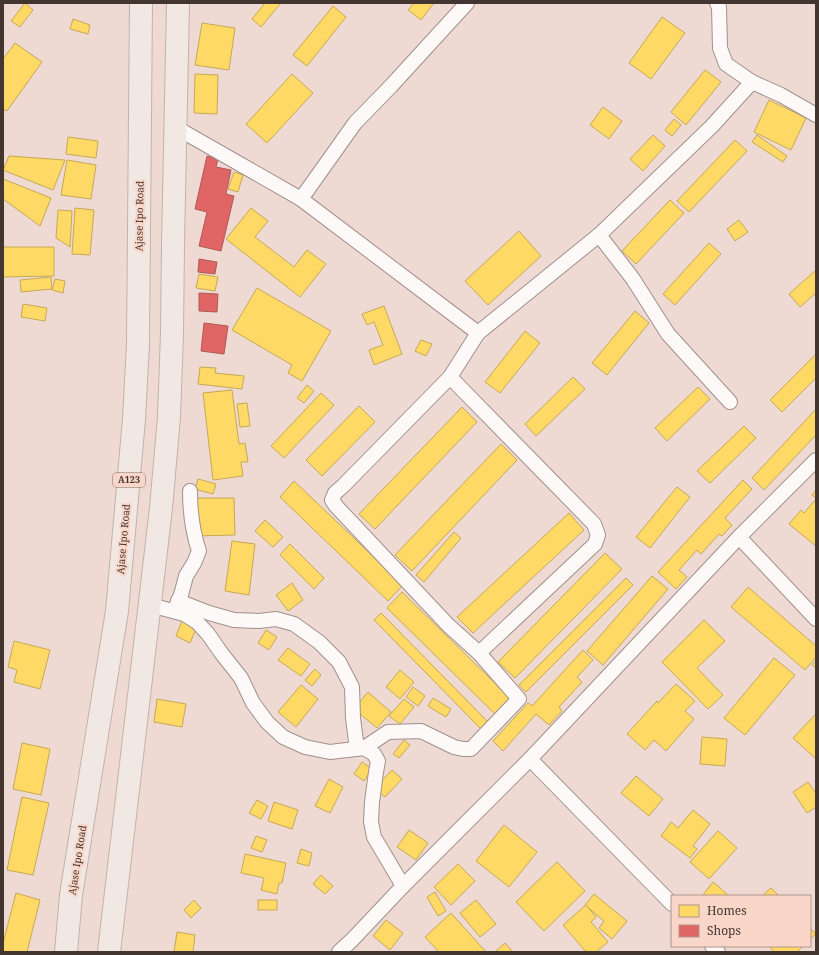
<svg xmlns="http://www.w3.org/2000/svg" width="819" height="955" viewBox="0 0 819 955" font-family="'Noto Serif',serif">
<rect width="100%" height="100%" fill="#eedad2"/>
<!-- homes -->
<g fill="#ffd966" stroke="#c7a856">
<polygon points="25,3 33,10 20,27 11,21"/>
<polygon points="265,3 281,3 261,27 252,19"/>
<polygon points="414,3 434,3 421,20 408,10"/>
<polygon points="333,6 346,17 307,66 293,55"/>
<polygon points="662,17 685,33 651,79 629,63"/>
<polygon points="73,19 90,25 88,34 70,29"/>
<polygon points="202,23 235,28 229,70 195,65"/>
<polygon points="15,43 42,62 7,111 3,109 3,59"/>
<polygon points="705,70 721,82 686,125 671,112"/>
<polygon points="195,74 218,75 217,114 194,113"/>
<polygon points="292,74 313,93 267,143 246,124"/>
<polygon points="769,100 806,118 791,150 754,132"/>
<polygon points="603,107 622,121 609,139 590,125"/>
<polygon points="674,119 681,125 672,136 665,130"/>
<polygon points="653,135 665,146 643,171 630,159"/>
<polygon points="757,135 787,156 783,162 752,142"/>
<polygon points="68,137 98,141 96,158 66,154"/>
<polygon points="735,140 747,151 689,212 677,201"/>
<polygon points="9,156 65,160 53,190 3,170"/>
<polygon points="67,160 96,165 91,199 61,195"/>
<polygon points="234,172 243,175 238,192 228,189"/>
<polygon points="3,179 51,198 40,226 3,199"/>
<polygon points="670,200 684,213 636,264 622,251"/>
<polygon points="75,208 94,210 90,255 72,254"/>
<polygon points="251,208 268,221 255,237 294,267 307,250 326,264 300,297 226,239"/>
<polygon points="58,210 72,211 70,247 56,238"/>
<polygon points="739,220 748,232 735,241 727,229"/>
<polygon points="519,231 541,256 488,305 465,281"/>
<polygon points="709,243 721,254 675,305 663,294"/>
<polygon points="3,247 54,247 54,276 3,277"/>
<polygon points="816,270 816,293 800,307 789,294"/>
<polygon points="199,274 218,277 215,291 196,288"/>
<polygon points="51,277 52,289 21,292 20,280"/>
<polygon points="55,279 65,281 63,293 52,290"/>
<polygon points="257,288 331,331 302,381 288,373 292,365 232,330"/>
<polygon points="23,304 47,308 45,321 21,317"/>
<polygon points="384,306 402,354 374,365 369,350 383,345 374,322 367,325 362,314"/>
<polygon points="635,311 649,323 607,375 592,363"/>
<polygon points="525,331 540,343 500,393 485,382"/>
<polygon points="421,340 432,344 426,356 415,351"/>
<polygon points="816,354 816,378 782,412 770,400"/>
<polygon points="200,367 216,368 215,373 244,376 242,389 198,384"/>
<polygon points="573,377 585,389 536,436 525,424"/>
<polygon points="307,385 314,391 304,403 297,398"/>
<polygon points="698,387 710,399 667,441 655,428"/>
<polygon points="232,390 239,444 245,443 248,462 241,462 243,476 213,480 203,393"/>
<polygon points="321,393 334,405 284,458 271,446"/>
<polygon points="247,403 250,426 240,427 237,404"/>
<polygon points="359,406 375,422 322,476 306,460"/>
<polygon points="462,407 477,422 375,529 359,514"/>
<polygon points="816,409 816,435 764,490 752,478"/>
<polygon points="744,426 756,438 710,483 697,471"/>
<polygon points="501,444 517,460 412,571 395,555"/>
<polygon points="198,479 216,484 213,494 195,489"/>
<polygon points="743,480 752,489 725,518 732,525 722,536 719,534 701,554 697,550 679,570 687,577 676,589 658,572"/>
<polygon points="294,481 403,585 388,601 280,497"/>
<polygon points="677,487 690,497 650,548 636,537"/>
<polygon points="816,490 816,498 812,495"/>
<polygon points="195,498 234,498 235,535 196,536"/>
<polygon points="816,499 816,546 789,524 801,510 804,513"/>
<polygon points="569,513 584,530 473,633 457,617"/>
<polygon points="265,520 283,537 273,547 255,531"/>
<polygon points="454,532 461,538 424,582 416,575"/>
<polygon points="232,541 255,544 249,595 225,591"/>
<polygon points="290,544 324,578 314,589 280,555"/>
<polygon points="605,553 622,569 515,678 498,662"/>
<polygon points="652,576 668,589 603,665 587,651"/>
<polygon points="626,578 633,585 526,692 519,685"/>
<polygon points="292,583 303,600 288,611 276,595"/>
<polygon points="748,587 816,646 816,657 805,670 731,607"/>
<polygon points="402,592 512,700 497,716 387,608"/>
<polygon points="381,613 488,722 481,729 374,620"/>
<polygon points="704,620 725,641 697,668 723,695 708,709 662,662"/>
<polygon points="182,621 197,627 190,643 176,636"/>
<polygon points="266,630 277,637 269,650 258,643"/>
<polygon points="14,641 50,650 40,689 14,682 17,670 8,667"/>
<polygon points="288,648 310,664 301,676 278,660"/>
<polygon points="583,650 593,660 577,677 582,682 559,707 562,711 549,725 536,714 503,751 493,741 528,703 532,706"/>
<polygon points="774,658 795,675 745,735 724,718"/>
<polygon points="816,660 816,668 812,665"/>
<polygon points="315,669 321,675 312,686 305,680"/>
<polygon points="400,670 414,682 400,699 386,687"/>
<polygon points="676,684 695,701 685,711 694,719 666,751 654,740 645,750 627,734 657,701 658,703"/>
<polygon points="301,685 318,699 296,727 278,712"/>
<polygon points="413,687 425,696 418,706 406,697"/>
<polygon points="368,692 391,712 377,728 354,709"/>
<polygon points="433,698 451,709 446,717 428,706"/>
<polygon points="157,699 186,704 182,727 154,722"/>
<polygon points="404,699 414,707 400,724 389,716"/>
<polygon points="816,714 816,759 793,738"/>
<polygon points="702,737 727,739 725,766 700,764"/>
<polygon points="404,740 410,745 399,758 393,754"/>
<polygon points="22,743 50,749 41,795 13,789"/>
<polygon points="362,762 372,769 364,781 354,774"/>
<polygon points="392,770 402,779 385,797 375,788"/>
<polygon points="636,776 663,799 649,816 621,793"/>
<polygon points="329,779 343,787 330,813 315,806"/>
<polygon points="808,782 816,793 816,807 807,813 793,792"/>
<polygon points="22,797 49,803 33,875 7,870"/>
<polygon points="257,800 268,806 261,819 249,813"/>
<polygon points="274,802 298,810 292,829 268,821"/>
<polygon points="693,810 710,824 693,846 697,849 690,858 661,836 671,822 678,828"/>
<polygon points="504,825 537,852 509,887 476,861"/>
<polygon points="409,830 428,843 416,860 397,847"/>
<polygon points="718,831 737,848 709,879 690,862"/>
<polygon points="256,836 267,840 262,852 251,848"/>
<polygon points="301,849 312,853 309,866 297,863"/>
<polygon points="245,854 286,863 282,883 279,883 277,894 261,890 264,878 241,873"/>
<polygon points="557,862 585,891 544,931 516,902"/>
<polygon points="458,864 475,881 451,905 434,887"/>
<polygon points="321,875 333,886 325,894 313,884"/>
<polygon points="713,882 727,894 726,896 702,896"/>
<polygon points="771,888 779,896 762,896"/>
<polygon points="435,892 446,911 438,916 427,897"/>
<polygon points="16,893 40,900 27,952 3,952 3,943"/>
<polygon points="594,894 627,921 612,939 599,928 604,921 585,905"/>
<polygon points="194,900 201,908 191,918 184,910"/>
<rect x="258" y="900" width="19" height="10"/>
<polygon points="476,900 496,924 480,937 460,913"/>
<polygon points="586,905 596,917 591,922 608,942 596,952 586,952 563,925"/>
<polygon points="451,913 486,952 439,952 425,937"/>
<polygon points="386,920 403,933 390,950 373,936"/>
<polygon points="810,928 816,934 810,939"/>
<polygon points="177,932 195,935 193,952 174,952"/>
<polygon points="505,943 513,952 495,952"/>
<polygon points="769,946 803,946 797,952 774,952"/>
</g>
<!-- shops -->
<g fill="#e06666" stroke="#b15856">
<polygon points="207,156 218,159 216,167 231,170 226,194 234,196 221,251 199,246 207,212 195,209"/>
<polygon points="199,259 217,262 215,274 198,272"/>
<polygon points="199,293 218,294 217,312 199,311"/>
<polygon points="204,323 228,326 224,354 201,351"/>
</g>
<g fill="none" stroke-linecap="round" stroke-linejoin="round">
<!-- minor casing -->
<g stroke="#a0918c" stroke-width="16">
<g id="minor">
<polyline points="752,82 781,95 816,115"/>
<polyline points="175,127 301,199 478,333"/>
<polyline points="301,199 355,123 391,86 467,3"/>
<polyline points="599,235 633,279 668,334 730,402"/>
<polyline points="450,377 594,524 598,535 595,544 479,653"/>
<polyline points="739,537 816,619"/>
<polyline points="178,601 209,613 234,620 259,621 276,619 294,624 319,642 339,662 352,687 353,718 357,749"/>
<polyline points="150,605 184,614 197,622 208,634 222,654 241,678 253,703 267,722 283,737 305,747 330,752 364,748 374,754 378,761 376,772 372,802 371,822 374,837 403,886"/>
<path d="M175,609L181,595L186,576L194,563L199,551C192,530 190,513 190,491"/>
<polyline points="364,748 388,732 421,731 454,747 463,749 471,749 519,699 479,653 448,625 336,506 332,500 335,493 343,486 450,377 478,333 599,235 712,126 752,82 726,64 720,48 719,7 717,3"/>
<polyline points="530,759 672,904"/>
<polyline points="712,946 718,952"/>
<polyline points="339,952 352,940 403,886 530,759 739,537 816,460"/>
</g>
</g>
<!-- trunk casing -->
<g stroke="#c4b1a9" stroke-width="24">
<g id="trunk">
<polyline points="66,952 71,895 117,611 134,419 138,344 141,3"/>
<polyline points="109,952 161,508 169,417 172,333 173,243 178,3"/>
</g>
</g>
<!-- minor -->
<use href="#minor" stroke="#fcf9f8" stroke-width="14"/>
<!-- trunk -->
<use href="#trunk" stroke="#f2e8e3" stroke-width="22"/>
</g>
<g text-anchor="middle" stroke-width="4" stroke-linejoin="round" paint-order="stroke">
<!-- shield labels -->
<rect fill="#f9d6c7" stroke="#7a665d" stroke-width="1" x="113" y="473" width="32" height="14" rx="3"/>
<g font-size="9" font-weight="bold" fill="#433630">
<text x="129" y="483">A123</text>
</g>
<!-- street labels -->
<g font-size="10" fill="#433630" stroke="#f9d6c7">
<text transform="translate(139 216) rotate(-89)" y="4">Ajase Ipo Road</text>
<text transform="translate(123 539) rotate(-85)" y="4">Ajase Ipo Road</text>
<text transform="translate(77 860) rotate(-81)" y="4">Ajase Ipo Road</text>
</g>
</g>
<!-- border -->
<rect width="819" height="955" fill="none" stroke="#433630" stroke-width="8"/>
<!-- legend -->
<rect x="671" y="895" width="140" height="52" fill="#f9d6c7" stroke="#b0968b"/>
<rect x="679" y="905" width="20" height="12" fill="#ffd966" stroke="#b0968b"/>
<text x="707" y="915" font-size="12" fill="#433630">Homes</text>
<rect x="679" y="925" width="20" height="12" fill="#e06666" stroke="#b0968b"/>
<text x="707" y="935" font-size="12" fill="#433630">Shops</text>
</svg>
